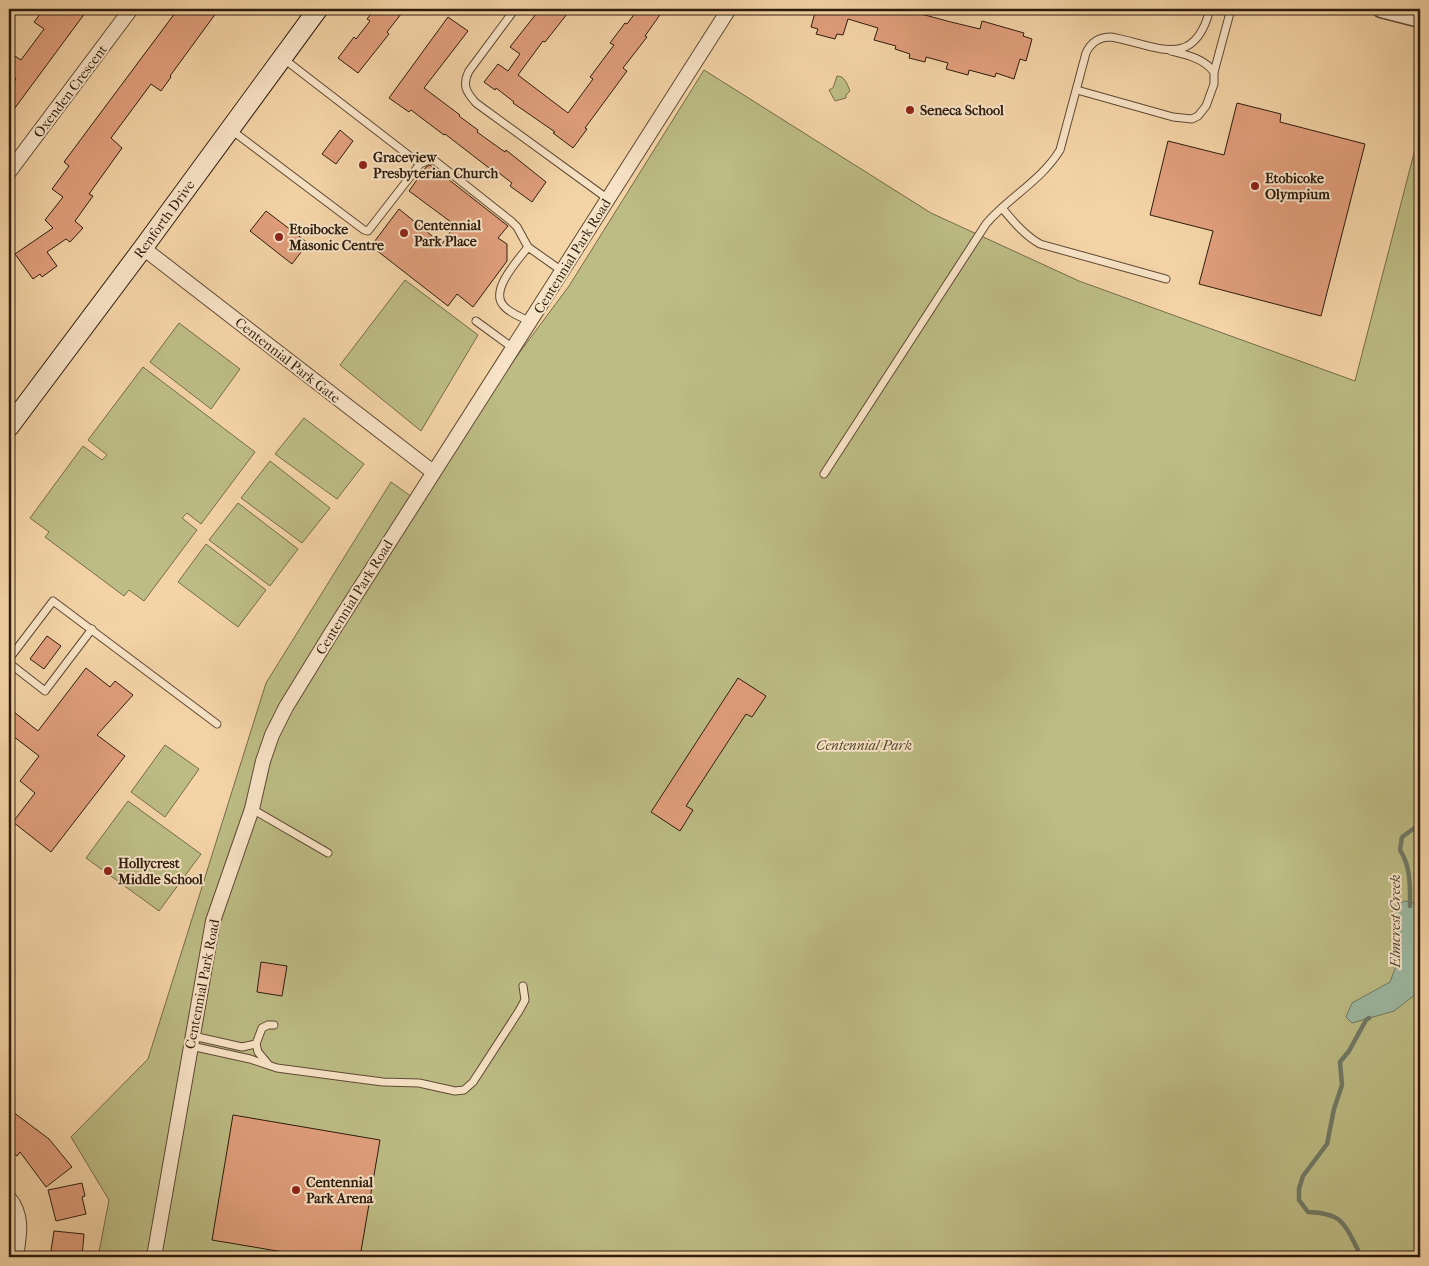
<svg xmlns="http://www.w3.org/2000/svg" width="1429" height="1266" viewBox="0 0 1429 1266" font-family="'IM FELL French Canon',serif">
<rect width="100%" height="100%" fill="#f4d4a7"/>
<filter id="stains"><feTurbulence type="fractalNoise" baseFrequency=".004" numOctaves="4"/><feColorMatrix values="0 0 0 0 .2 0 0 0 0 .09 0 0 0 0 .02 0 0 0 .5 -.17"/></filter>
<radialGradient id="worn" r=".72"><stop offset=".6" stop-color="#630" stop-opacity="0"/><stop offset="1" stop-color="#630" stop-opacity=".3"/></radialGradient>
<!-- green -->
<g fill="#bdbc85" stroke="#756c49">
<polygon points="704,70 931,213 1079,281 1355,381 1420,130 1420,1257 98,1257 109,1200 71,1137 148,1059 266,683 391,482 412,497 569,286"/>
<path d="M837,76C845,76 847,84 850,91L846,95V98L835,101L829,90L833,88Z"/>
<polygon points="405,280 478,335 421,431 340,365"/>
<polygon points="179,323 240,369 211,409 150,362"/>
<polygon points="143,367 255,452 201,524 187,513 182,518 197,530 144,601 129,590 124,596 45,537 49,532 30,518 83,446 102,460 107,455 88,440"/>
<polygon points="304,418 364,464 337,499 275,454"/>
<polygon points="270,461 330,508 302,543 241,498"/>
<polygon points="238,503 298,549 270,586 209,540"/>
<polygon points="206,544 266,590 238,627 178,582"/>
<polygon points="165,745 199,769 165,817 131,792"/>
<polygon points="128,801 201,854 159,911 86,858"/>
</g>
<!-- water -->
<polygon fill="#9db9a2" stroke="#707a66" points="1405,901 1415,903 1420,912 1420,991 1394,1011 1352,1023 1346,1017 1352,1003 1390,982 1396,966 1392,908"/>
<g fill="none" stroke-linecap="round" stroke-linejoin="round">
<!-- stream -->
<g stroke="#707a66" stroke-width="4.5">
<path d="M1410,906C1410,886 1411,867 1400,850L1402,837L1420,824"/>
<path d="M1355,1257L1358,1250C1344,1223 1342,1213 1308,1212L1299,1200V1189L1303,1176L1327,1144L1334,1109L1342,1085L1340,1062L1349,1051L1366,1020L1369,1018"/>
</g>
</g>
<!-- building -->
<g fill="#e19f7d" stroke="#2d1c0d">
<polygon points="44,9 47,9 55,14 59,9 88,9 9,116 9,89 16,79 9,74 9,52 21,60 44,29 34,22"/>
<polygon points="178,9 219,9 170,76 171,77 161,91 151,84 111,138 122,148 89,194 93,196 75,221 83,228 70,242 66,239 47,252 57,266 42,277 40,274 33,279 15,254 53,228 45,220 63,197 52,189 69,166 64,162"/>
<polygon points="375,9 405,9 387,32 389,34 358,73 338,58 354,37 356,39 370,21 367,19"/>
<polygon points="540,9 571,9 545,42 543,41 518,75 568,113 593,79 590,77 614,45 610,43 625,23 627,24 638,9 664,9 645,36 647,37 623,68 627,71 585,128 587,129 573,148 553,133 555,132 513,103 514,102 496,88 495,90 484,82 498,64 508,71 520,54 510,47"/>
<polygon points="816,9 923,9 921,14 951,22 980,29 982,21 1024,33 1023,36 1032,39 1026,61 1020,59 1014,79 996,73 995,77 969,70 968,75 946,69 948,63 926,57 925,62 909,58 910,54 895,49 896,46 874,40 878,28 848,19 843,35 837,34 835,39 816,34 818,29 811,27"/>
<polygon points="448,17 468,31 424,88 460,115 459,116 478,130 477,132 505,152 506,150 546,182 532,202 510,186 512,183 494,169 493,171 445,134 444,135 411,110 409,112 389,98"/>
<polygon points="1237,103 1281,114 1280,122 1365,144 1321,316 1199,284 1213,231 1150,215 1168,141 1224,155"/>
<polygon points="340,130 353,141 336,164 322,154"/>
<polygon points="430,165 508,226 498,238 507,244 507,261 473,307 457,294 448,306 371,246 399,209 442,244 455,225 409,191 426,167"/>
<polygon points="266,211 308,243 292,264 250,231"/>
<polygon points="47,636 61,646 44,669 30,659"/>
<polygon points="86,668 110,687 115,681 133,695 97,735 125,756 51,852 13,822 35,793 20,781 39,756 9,733 9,708 38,731"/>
<polygon points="738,678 766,696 752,717 746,714 686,806 693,810 680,831 651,812"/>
<polygon points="261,962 287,966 282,996 257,992"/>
<polygon points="9,1109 49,1139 72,1167 46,1187 20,1152 17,1156 9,1149"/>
<polygon points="233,1115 380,1140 360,1257 313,1257 212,1240"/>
<polygon points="82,1183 85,1196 82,1197 86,1214 56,1221 48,1190"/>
<polygon points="54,1231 84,1234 82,1257 50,1257"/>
</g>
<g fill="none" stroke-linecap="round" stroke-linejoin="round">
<!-- service casing -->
<g stroke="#5f4a34" stroke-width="9">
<g id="service">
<path d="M515,9L469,71C462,85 466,92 476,103L608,199"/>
<path d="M1171,51C1187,55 1203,58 1214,72"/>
<polyline points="284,59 420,164"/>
<polyline points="1077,90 1173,117 1192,119 1198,116 1206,106 1214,84 1214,72 1231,9"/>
<polyline points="230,129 364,230 368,231 420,164 429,160 434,160 511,221 517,227 528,247"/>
<path d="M1002,208C1013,221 1024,235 1040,244L1166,279"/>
<polyline points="476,321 513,348"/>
<path d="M530,321C522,318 509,313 503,305C490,290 518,260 528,247L562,271"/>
<path d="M824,474L986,224C1009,197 1041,181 1060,150L1086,53C1091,42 1099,37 1111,37C1156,45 1194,72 1210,9"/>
<polyline points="9,659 53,601 217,724"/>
<polyline points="9,663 45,691 92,629"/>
<polyline points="252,809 328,853"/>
<polyline points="193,1036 242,1047 256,1044 262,1028 268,1025 274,1025"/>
<polyline points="256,1044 258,1052 268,1064"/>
<polyline points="191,1046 250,1059 277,1068 352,1078 383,1082 419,1083 455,1091 464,1090 473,1082 519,1011 525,1000 523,986"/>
</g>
</g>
<!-- minor casing -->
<g stroke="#5f4a34" stroke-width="16">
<g id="minor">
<polyline points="9,172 131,9"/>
<polyline points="143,248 433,472"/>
<path d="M9,1198C24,1216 19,1236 16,1257"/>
<polyline points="154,1257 213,921 252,809 263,761 272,735 286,707 332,632 729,9"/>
</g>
</g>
<!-- tertiary casing -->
<g stroke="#5f4a34" stroke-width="19">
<polyline id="tertiary" points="1381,9 1420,19"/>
</g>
<!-- secondary casing -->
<g stroke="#2d1c0d" stroke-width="21">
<polyline id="secondary" points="9,427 143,248 318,9"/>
</g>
<!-- service -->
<use href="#service" stroke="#f8e3c6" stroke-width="7"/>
<!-- minor -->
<use href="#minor" stroke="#f8e3c6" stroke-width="14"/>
<!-- tertiary -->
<use href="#tertiary" stroke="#f8e3c6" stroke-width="16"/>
<!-- secondary -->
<use href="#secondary" stroke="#f8e3c6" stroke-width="19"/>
</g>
<!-- markers -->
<g fill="#8f2418" stroke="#f8e3c6" stroke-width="2">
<circle cx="910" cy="110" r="5"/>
<circle cx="363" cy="165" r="5"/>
<circle cx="1255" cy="186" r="5"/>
<circle cx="404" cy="233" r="5"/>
<circle cx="279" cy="237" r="5"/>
<circle cx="108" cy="871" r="5"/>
<circle cx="296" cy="1190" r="5"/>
</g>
<g text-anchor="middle" stroke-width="4" stroke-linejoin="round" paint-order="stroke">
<!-- street labels -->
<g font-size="14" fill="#2d1c0d" stroke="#f8e3c6">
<text transform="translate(70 91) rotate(-53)" y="5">Oxenden Crescent</text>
<text transform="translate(164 219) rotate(-54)" y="5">Renforth Drive</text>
<text transform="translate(572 256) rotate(-58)" y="5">Centennial Park Road</text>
<text transform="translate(288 360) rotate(38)" y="5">Centennial Park Gate</text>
<text transform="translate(354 597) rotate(-58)" y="5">Centennial Park Road</text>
<text transform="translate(202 984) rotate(-79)" y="5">Centennial Park Road</text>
</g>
<!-- poi labels -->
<g font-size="14" font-weight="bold" fill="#2d1c0d" stroke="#f8e3c6" text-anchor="start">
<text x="920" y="115">Seneca School</text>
<text x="373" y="162">Graceview<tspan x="373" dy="16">Presbyterian Church</tspan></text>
<text x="1265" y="183">Etobicoke<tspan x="1265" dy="16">Olympium</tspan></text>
<text x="414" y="230">Centennial<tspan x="414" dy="16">Park Place</tspan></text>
<text x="289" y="234">Etoibocke<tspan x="289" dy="16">Masonic Centre</tspan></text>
<text x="118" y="868">Hollycrest<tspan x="118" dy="16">Middle School</tspan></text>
<text x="306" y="1187">Centennial<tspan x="306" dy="16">Park Arena</tspan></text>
</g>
<!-- park labels -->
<g font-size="14" font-style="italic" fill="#584c31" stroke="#f8e3c6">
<text x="864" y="750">Centennial Park</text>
</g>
<!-- water labels -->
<g font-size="15" font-style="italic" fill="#4f4b3a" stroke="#f8e3c6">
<text transform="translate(1395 921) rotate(-90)" y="5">Elmcrest Creek</text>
</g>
</g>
<!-- margin -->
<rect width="1429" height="1266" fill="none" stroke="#f4d4a7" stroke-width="30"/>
<rect x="10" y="10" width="1409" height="1246" fill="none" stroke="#2d1c0d" stroke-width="2.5"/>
<rect x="15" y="15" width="1399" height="1236" fill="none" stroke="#2d1c0d"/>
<rect width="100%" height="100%" filter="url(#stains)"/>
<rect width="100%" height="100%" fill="url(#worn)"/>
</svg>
